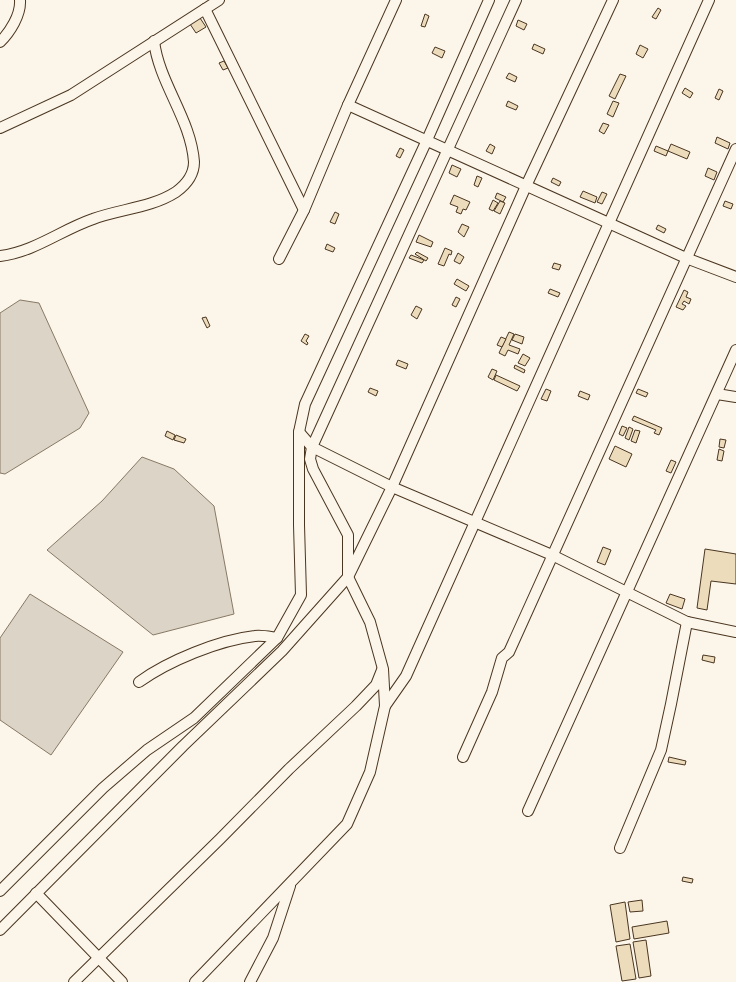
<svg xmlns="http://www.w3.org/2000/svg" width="736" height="982" viewBox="0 0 736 982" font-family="'DejaVu Sans',sans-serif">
<rect width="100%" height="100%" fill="#fbf6e9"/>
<!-- water -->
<g fill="#dcd4c6" stroke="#887966">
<polygon points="20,300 39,303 89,413 80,428 5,474 0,473 0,313"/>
<polygon points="142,457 174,469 214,506 234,614 153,635 47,550 102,501"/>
<polygon points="30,594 123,652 51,755 0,720 0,638"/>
</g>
<!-- building -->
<g fill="#ecdcbc" stroke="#4a3520">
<polygon points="658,8 661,10 656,19 652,17"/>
<polygon points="425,14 429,16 425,27 421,26"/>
<polygon points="200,18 206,27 196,33 190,24"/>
<polygon points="518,20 527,24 524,30 516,26"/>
<polygon points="534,44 545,49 543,54 532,49"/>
<polygon points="640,45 648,49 643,58 636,54"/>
<polygon points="435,47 445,51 442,58 432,53"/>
<polygon points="224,61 228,68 223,70 219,63"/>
<polygon points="509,73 517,77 515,82 506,78"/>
<polygon points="620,74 626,76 615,99 609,96"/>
<polygon points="685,88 693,93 690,98 682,93"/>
<polygon points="719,89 723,91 719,100 715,98"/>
<polygon points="508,101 518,106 516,110 506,106"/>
<polygon points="613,101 619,103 613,117 607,114"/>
<polygon points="603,123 609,125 604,134 599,131"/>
<polygon points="717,137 730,143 728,149 715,143"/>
<polygon points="490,144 495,147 492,154 486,151"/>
<polygon points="671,144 690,152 687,159 668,151"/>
<polygon points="656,146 668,151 666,156 654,151"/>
<polygon points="400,148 404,150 400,158 396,156"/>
<polygon points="452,165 461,169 457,177 449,173"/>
<polygon points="708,168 717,172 714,180 705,176"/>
<polygon points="477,176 482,178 478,187 474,185"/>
<polygon points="553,178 561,182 559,186 551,182"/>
<polygon points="583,191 597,197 595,203 580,197"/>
<polygon points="602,192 607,194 602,204 597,202"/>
<polygon points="497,193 506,197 503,202 495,198"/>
<polygon points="454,195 470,202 466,210 463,209 461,214 456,212 458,207 450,204"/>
<polygon points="493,200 498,203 493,211 489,209"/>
<polygon points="500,201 505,203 500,214 494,211"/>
<polygon points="725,201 733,204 731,209 723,206"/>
<polygon points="335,212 339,214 335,224 330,222"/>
<polygon points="462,224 469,227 464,237 458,232"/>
<polygon points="658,225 666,229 664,233 656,229"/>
<polygon points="419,235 433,242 431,247 416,242"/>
<polygon points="327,244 335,248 333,252 325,249"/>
<polygon points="445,248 452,251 451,255 449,254 444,266 438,264"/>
<polygon points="417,252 428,258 426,261 415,254"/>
<polygon points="458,253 464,257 460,264 454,261"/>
<polygon points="411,255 424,260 422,263 409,258"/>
<polygon points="554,263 561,265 559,270 552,268"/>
<polygon points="457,279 469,286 466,291 454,284"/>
<polygon points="550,289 560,293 558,297 548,293"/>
<polygon points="684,290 688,292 686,297 691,299 689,304 684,301 682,304 686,306 683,310 676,307"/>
<polygon points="456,297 460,299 456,307 452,305"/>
<polygon points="416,306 422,309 417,319 411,315"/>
<polygon points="206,317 210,326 207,328 202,318"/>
<polygon points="509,332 514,334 509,345 520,349 518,354 508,350 505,356 499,353"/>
<polygon points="305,334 309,336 306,341 308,343 307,345 301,341"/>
<polygon points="515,334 524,337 522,344 512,340"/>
<polygon points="501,337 506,339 502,347 497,345"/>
<polygon points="523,354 530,358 525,366 518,363"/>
<polygon points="398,360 408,364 406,369 396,365"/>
<polygon points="515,365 525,370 524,373 514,368"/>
<polygon points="492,369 497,371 493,380 488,377"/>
<polygon points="496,375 520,386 517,391 494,380"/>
<polygon points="370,388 378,391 376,396 368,392"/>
<polygon points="546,389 551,391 547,401 541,399"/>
<polygon points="638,389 648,393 646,397 636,393"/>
<polygon points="580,391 590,395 588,400 578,396"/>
<polygon points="634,416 662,428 659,435 654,433 656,430 632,420"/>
<polygon points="622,426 627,428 623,436 619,434"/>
<polygon points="629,427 633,429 629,440 625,438"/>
<polygon points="635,430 640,431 636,443 631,441"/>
<polygon points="167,431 175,435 173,440 165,436"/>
<polygon points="176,435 186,439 184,443 174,440"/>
<polygon points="720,439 726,440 724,448 719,447"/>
<polygon points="615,446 632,454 626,467 609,459"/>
<polygon points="719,449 724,451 722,461 717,460"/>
<polygon points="671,460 676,462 671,473 666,471"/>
<polygon points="603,547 611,550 605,565 597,562"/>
<polygon points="705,549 736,554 736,584 711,581 707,610 697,608"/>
<polygon points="670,594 685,599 682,609 666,603"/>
<polygon points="703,655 715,657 714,663 702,660"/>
<polygon points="669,757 686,761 685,765 668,762"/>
<polygon points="683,877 693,879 692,883 682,881"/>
<polygon points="642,900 643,911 630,912 628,902"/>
<polygon points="625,902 630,939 616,942 610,905"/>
<polygon points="667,921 669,933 634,939 632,927"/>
<polygon points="646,940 651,976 639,978 633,942"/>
<polygon points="630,944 636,979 622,981 616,946"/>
</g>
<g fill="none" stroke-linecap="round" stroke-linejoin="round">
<!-- minor casing -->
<g stroke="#4a3520" stroke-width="12">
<g id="minor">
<polyline points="205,9 304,210"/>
<path d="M0,42C10,32 21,15 20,0"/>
<polyline points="348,105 686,258 736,277"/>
<polyline points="0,128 71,95 219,0"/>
<path d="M0,256C34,252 61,230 93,219C120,209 151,208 176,192C187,184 194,175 194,162C191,119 159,83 154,41"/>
<polyline points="279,259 304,210 348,105 396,0"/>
<polyline points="717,394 736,397"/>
<polyline points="299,432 312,447 392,487 552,555 687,622 736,632"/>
<path d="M139,682C168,661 219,640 255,636C262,635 270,637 277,638"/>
<polyline points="385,706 406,676 709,0"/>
<polyline points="463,757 492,692 502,658 509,652 736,149"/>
<polyline points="528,811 736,350"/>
<polyline points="620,848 661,750 671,704 687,622"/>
<polyline points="0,891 103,788 147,750 194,718 277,638 301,595 299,525 299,432 305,404 427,140 489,0"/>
<polyline points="36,893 122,982"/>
<polyline points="0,930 183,746 282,651 348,577 392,487 526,186 613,0"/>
<polyline points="74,982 220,839 289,769 356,706 376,685 382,670"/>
<polyline points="195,982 347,824 370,772 385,706 383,669 370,622 348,577 348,535 313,469 310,459 312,447 516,0"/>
<polyline points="250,982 273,938 290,886"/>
</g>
</g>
<!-- minor -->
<use href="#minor" stroke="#fbf6e9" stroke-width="10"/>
</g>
</svg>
